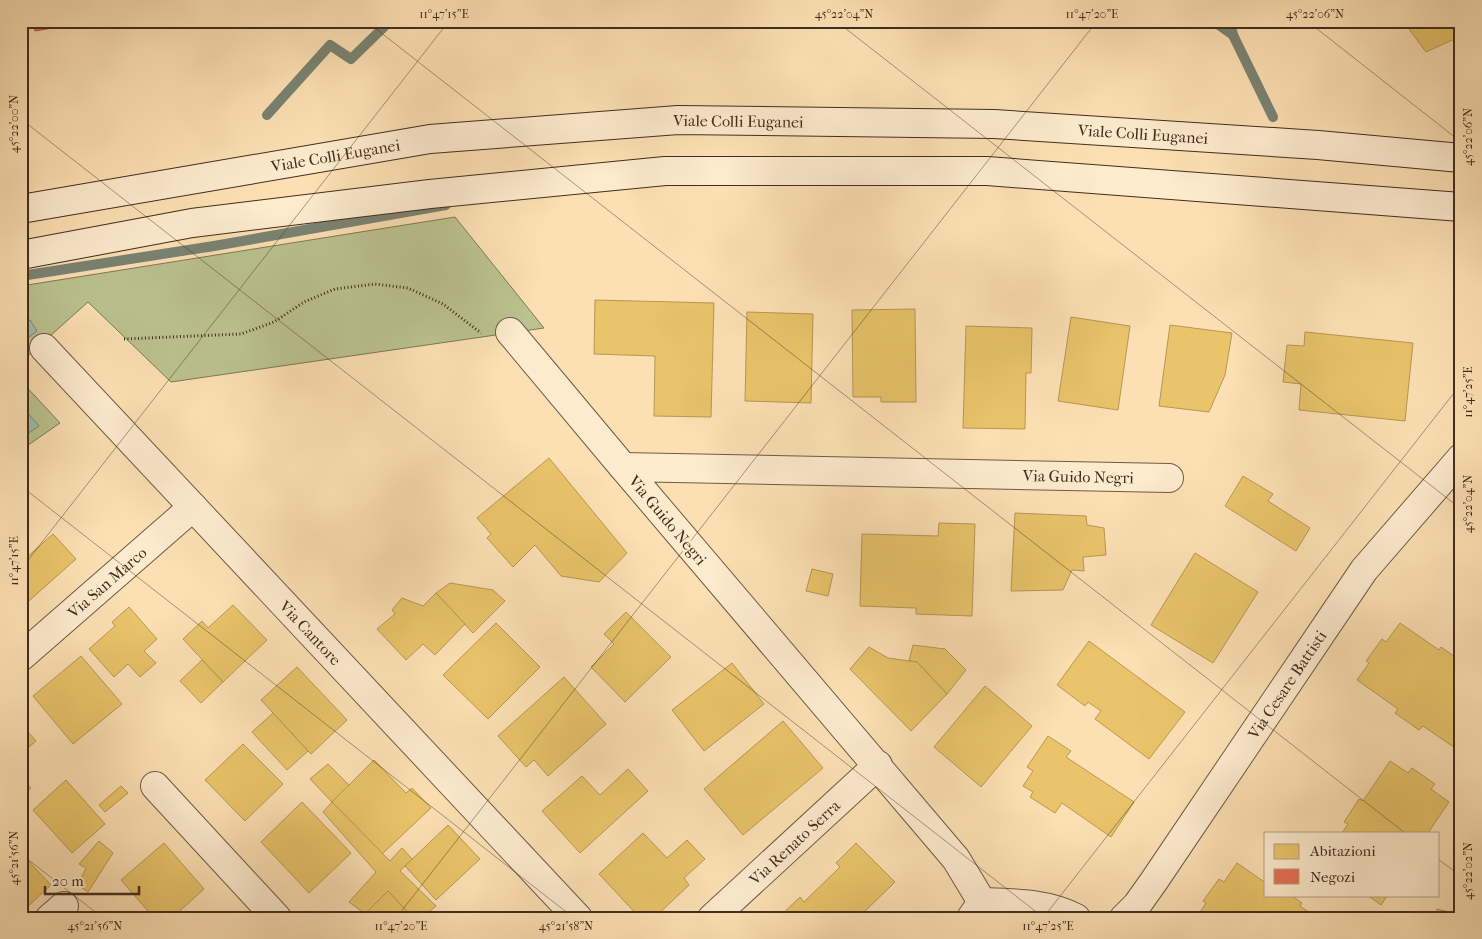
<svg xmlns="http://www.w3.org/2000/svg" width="1482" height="939" viewBox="0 0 1482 939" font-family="'IM FELL French Canon',serif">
<rect width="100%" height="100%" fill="#fce0b4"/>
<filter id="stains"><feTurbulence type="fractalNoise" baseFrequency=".004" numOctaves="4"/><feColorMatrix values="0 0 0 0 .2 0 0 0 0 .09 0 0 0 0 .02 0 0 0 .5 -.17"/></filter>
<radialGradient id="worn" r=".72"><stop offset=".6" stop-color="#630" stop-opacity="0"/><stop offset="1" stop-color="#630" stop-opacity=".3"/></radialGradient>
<!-- green -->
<g fill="#bbc390" stroke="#7e7856">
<polygon points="455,217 544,328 171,382 88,302 21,362 21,286"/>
<polygon points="21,381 60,423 21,450"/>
</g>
<!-- water -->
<g fill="#9fbdad" stroke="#7a8373">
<polygon points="30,320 37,331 21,343 21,321"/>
<polygon points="21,406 39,426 21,438"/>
</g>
<!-- homes -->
<g fill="#e9c46a" stroke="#b79753">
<polygon points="1403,21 1461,21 1461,36 1426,52"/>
<polygon points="595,300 714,303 711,417 654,416 655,356 594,354"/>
<polygon points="915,309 916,402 881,402 881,397 853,397 852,310"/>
<polygon points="747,312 813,314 811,403 745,401"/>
<polygon points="1071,317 1130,326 1118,410 1058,401"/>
<polygon points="1170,325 1232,333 1225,375 1209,412 1159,406"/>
<polygon points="966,326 1032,328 1031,373 1026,373 1025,429 963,428"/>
<polygon points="1305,332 1413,343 1405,421 1299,410 1301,384 1283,382 1287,345 1304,346"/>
<polygon points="549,458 627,553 599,582 561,576 535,545 513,567 487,538 491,534 477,518"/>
<polygon points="1243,476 1273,494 1268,501 1310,528 1296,551 1225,506"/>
<polygon points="1015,513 1086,516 1087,525 1104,528 1106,555 1083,557 1084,571 1072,570 1063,590 1011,591"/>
<polygon points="939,523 975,524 972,616 916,614 916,608 860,606 862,534 938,536"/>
<polygon points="53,534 76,559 21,608 21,555 23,554 26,558"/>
<polygon points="1195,553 1258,592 1213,663 1151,625"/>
<polygon points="812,569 833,574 828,596 806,591"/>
<polygon points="450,583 493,590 505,601 473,633 436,593"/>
<polygon points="436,593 465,624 435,655 423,644 406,660 377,629 395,614 392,610 402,598 423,606"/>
<polygon points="233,605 267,640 223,682 183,639 202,621 208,628"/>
<polygon points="129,607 157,639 144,651 156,663 140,677 128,664 114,677 89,649 115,626 112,622"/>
<polygon points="626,612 671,657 625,702 591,667 614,644 604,634"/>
<polygon points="496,623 540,667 488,719 443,675"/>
<polygon points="1400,623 1439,650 1441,647 1461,661 1461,752 1423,726 1419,730 1395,713 1398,709 1357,680 1369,663 1366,661 1382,639 1386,642"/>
<polygon points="1089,641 1185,712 1149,759 1095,719 1101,711 1088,702 1085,706 1057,685"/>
<polygon points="913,645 945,649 966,670 947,694 917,662 909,661"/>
<polygon points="869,647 888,658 917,662 947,694 911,731 850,669"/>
<polygon points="81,656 122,704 73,744 33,696"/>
<polygon points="202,660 223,682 201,703 180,681"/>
<polygon points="732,663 764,704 704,751 672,710"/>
<polygon points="297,667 347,720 311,754 261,700"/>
<polygon points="564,677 606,724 548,776 534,760 526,767 498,736"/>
<polygon points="985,686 1032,726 981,787 934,747"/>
<polygon points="273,713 308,751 287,770 252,732"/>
<polygon points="783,721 823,768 743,835 704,789"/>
<polygon points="21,724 36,741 21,754"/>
<polygon points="1048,736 1071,751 1066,757 1134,802 1111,837 1062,803 1055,813 1030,797 1033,792 1023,786 1033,771 1027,767"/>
<polygon points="243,744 283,784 245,821 205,780"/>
<polygon points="374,760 406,793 412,788 431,808 382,854 332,802"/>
<polygon points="1390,761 1408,773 1412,768 1435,784 1431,789 1449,802 1428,833 1342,833 1348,824 1344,822 1359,799 1363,801"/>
<polygon points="328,764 349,785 332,802 310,779"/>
<polygon points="628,769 648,791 580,853 542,811 582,776 600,795"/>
<polygon points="21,777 31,788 21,797"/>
<polygon points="66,780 105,824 72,853 33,810"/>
<polygon points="121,786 128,793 105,812 99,805"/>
<polygon points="302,802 351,853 309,893 261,842"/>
<polygon points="332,802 390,861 402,848 412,859 400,871 436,906 422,918 413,918 388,891 365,914 349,902 376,872 323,812"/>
<polygon points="448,825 480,859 436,900 405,866"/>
<polygon points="643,833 667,858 687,840 705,859 684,878 689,885 654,918 640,918 599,874"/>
<polygon points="99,841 113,853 88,892 78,885 86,868 79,864"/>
<polygon points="164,843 204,889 172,918 154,918 121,880"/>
<polygon points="856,843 895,882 858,918 778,918 800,897 804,902 840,867 836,863"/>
<polygon points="21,853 51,885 21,913"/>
<polygon points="1237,863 1266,883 1266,895 1291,895 1302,903 1300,906 1317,918 1196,918 1206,903 1203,901 1219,879 1224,882"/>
<polygon points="388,891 413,918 361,918"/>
<polygon points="1367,895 1388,895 1381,905"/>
<polygon points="1437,909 1461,915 1461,918 1435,918"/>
</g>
<!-- shops -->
<polygon fill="#e76f51" stroke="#b65b41" points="33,21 94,21 35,31"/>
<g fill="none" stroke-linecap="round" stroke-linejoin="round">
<!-- stream -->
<g stroke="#7a8373" stroke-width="10">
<polyline points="1213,21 1233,35"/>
<polyline points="1230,21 1233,35 1273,117"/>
<polyline points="267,115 330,45 351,59 390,21"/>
<polyline points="21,276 214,246 446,205"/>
</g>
<!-- minor casing -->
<g stroke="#705a42" stroke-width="30">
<g id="minor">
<polyline points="510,332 623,467"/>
<path id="s1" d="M44,348L578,918"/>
<path id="s2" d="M21,657L193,507"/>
<polyline points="155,786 277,918"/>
<path id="s3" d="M982,902L956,859L623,467L1169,478"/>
<polyline points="50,918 64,906"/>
<path id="s4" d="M712,918L878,765"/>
<path d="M971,918L982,902C1014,903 1047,903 1076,918"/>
</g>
</g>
<!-- tertiary casing -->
<g stroke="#705a42" stroke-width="30">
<g id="tertiary">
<path id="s5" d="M1124,918L1137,905L1154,881L1364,570L1461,458"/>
</g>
</g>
<!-- secondary casing -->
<g stroke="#422d1c" stroke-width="30">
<g id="secondary">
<path id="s6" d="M21,209L430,139L678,120L994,124L1318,145L1461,158"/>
<polyline points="21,255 192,223 430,194 665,171 987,171 1461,207"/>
</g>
</g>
<!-- path -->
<polyline stroke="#422d1c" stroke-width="3" stroke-dasharray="1 2.5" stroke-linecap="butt" points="124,339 241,334 274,322 304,302 335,289 375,284 408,288 443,304 481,333"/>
<!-- minor -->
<use href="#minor" stroke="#fdebce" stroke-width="28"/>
<!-- tertiary -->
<use href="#tertiary" stroke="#fdebce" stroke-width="28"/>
<!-- secondary -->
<use href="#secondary" stroke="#fdebce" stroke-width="28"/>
</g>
<!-- ticks -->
<path fill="none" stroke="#422d1c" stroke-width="1" stroke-opacity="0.45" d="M366,21L1405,833M836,21L1461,509M1307,21L1461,142M21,119L1044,918M21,486L574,918M21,569L449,21M21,854L103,918M1438,859L1461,876M396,918L1097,21M1043,918L1461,384"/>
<g text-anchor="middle" stroke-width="5" stroke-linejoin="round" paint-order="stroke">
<!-- street labels -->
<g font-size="16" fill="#422d1c" stroke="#fdebce">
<text dy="6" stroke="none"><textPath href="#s6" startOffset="724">Viale Colli Euganei</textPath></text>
<text dy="6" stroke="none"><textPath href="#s6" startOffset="1129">Viale Colli Euganei</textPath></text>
<text dy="6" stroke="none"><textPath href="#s6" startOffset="319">Viale Colli Euganei</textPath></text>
<text dy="6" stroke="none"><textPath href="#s3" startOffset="1020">Via Guido Negri</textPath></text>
<text transform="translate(668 520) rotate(50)" y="6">Via Guido Negri</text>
<text dy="6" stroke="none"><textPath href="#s2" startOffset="114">Via San Marco</textPath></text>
<text dy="6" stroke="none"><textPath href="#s1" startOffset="390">Via Cantore</textPath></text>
<text dy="6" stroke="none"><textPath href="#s5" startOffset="285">Via Cesare Battisti</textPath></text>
<text dy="6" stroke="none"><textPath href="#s4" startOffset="112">Via Renato Serra</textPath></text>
</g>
</g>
<!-- margin -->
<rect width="1482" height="939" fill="none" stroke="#fce0b4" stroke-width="55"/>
<!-- legend -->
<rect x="1264" y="832" width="175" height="65" fill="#fdebce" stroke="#b29f87"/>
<rect x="1274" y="844" width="25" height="15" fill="#e9c46a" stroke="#b29f87"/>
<text x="1310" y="856" font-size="15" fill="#422d1c">Abitazioni</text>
<rect x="1274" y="869" width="25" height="15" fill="#e76f51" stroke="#b29f87"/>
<text x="1310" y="882" font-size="15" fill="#422d1c">Negozi</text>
<!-- scale -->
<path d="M45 886v8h94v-8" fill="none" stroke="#422d1c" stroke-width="2.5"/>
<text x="52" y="886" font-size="15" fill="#422d1c" stroke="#fdebce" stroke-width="4" paint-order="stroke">20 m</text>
<rect x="28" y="28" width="1426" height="884" fill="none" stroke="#422d1c" stroke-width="2"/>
<g font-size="12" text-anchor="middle" fill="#422d1c">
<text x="444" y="18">11°47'15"E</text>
<text x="844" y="18">45°22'04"N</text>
<text x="1092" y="18">11°47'20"E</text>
<text x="1315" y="18">45°22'06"N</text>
<text transform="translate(14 124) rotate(-90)" y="4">45°22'00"N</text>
<text transform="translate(1468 137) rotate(-90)" y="4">45°22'06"N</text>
<text transform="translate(1468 392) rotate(-90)" y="4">11°47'25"E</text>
<text transform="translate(1468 504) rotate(-90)" y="4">45°22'04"N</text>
<text transform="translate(14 561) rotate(-90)" y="4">11°47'15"E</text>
<text transform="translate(14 858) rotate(-90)" y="4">45°21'56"N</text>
<text transform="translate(1468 871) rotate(-90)" y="4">45°22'02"N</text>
<text x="95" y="930">45°21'56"N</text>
<text x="401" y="930">11°47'20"E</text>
<text x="566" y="930">45°21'58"N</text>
<text x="1048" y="930">11°47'25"E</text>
</g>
<rect width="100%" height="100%" filter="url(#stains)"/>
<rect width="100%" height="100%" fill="url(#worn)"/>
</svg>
